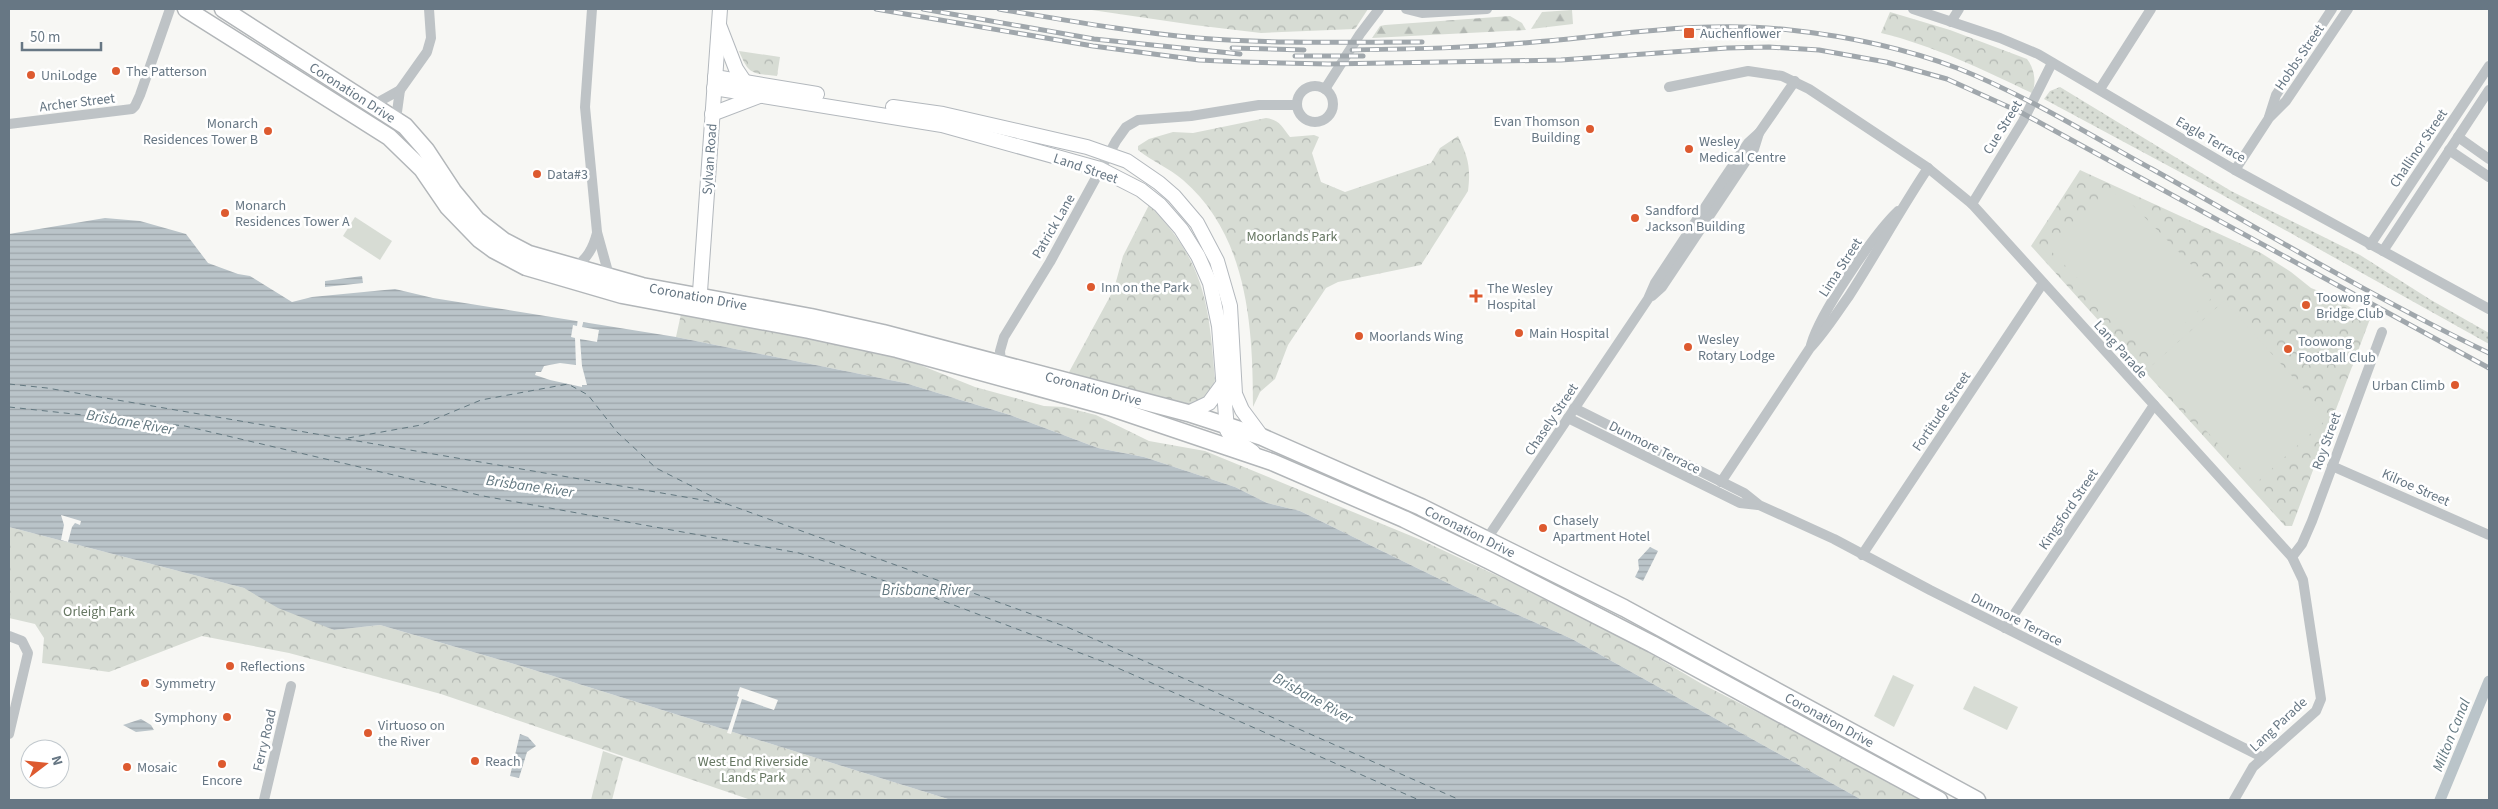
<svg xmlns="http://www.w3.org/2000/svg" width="2498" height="809" viewBox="0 0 2498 809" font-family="'Source Sans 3',sans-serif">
<defs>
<pattern id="grass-dots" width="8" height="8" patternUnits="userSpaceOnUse" patternTransform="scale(1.25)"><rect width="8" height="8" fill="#d7dcd4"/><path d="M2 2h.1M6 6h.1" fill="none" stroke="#b2b7b2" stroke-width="1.8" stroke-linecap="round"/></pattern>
<pattern id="forest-firs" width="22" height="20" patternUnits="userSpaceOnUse" patternTransform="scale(1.25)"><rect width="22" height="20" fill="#d7dcd4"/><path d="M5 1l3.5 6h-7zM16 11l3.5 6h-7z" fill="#b2b7b2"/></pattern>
<pattern id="park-crowns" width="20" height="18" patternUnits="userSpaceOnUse" patternTransform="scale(1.25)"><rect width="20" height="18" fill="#d7dcd4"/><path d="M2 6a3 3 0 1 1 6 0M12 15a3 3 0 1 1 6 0" fill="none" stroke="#b2b7b2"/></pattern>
<pattern id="water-rules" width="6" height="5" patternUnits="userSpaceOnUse" patternTransform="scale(1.25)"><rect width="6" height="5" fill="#bac4c9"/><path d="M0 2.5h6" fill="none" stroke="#9ba4a9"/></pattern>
</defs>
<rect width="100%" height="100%" fill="#f7f7f4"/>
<!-- grass -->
<polygon fill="url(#grass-dots)" points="2060,87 2231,191 2360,255 2431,300 2489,333 2489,344 2217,192 2044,99 2050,91"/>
<!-- forest -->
<g fill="url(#forest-firs)">
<polygon points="1572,10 1573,24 1531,29 1542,12"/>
<polygon points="1510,16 1522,23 1526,30 1372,38 1380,26 1385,25"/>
</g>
<!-- park -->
<g fill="url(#park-crowns)">
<polygon points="1085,9 1368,9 1355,29 1261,33 1194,25"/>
<path d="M1890,12L1950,30L2027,59C2034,68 2037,82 2032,93C1983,70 1935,46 1881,33Z"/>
<path d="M739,51L780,57L777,76C753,73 749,76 739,51Z"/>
<path d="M1266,118C1280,120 1282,127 1290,137L1314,135L1319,137L1312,153L1321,182L1345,192L1431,163L1440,148L1458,136C1468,157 1471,167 1468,191L1421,265L1338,282L1326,288L1288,345L1275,379L1260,392L1253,407C1253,327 1248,236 1183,180C1169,168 1152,161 1138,150V146L1149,139L1173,132L1193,133Z"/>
<polygon points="2080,170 2261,253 2291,272 2311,288 2331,296 2370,319 2292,526 2285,526 2031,246"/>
<path d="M1149,205C1205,262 1209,304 1215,380L1212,392L1194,405L1068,374L1114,289L1123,256Z"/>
<polygon points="681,314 900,357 975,387 1044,406 1064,407 1096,415 1149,441 1205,451 1421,540 1556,603 1629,641 1702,684 1869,769 1922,800 1862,800 1572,639 1460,589 1300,511 1267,503 1235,487 1144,457 1098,448 1010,415 905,383 676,337"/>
<polygon points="9,527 244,588 334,630 380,625 521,666 951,800 751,800 441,694 289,653 202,636 109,672 42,663 44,638 35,624 9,618"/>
<polygon points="603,751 623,758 612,800 591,800"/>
</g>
<!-- garden -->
<g fill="#d7dcd4">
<polygon points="2119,191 2218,292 2152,355 2050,250"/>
<polygon points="355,217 392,241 380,260 343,236"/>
<polygon points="2224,301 2329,417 2255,484 2149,368"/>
<polygon points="1893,675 1914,685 1894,727 1874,716"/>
<polygon points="1974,686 2018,707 2007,730 1963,709"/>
</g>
<!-- water -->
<g fill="url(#water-rules)">
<polygon points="105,218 140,221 186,234 208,263 238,274 250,276 292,302 312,297 395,289 433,298 676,337 905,383 1010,415 1098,448 1144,457 1235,487 1267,503 1300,511 1460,589 1572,639 1862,800 951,800 521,666 380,625 334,630 278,608 244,588 9,527 9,234"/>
<polygon points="362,276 363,283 325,287 325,281"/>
<polygon points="1650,547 1658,551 1643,581 1635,577 1639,569 1638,560"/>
<polygon points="141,719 151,725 154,730 136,732 123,725"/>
<polygon points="520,734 528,737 536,746 527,752 519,778 510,776"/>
</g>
<!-- pier -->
<g fill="#f7f7f4">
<polygon points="578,318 584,319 582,327 599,330 597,342 580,339 582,366 587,385 582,385 582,387 550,380 535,375 536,372 541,372 544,366 560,363 576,365 575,338 571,337 573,325 577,326"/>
<polygon points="61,515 81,521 80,525 75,523 72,527 68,542 61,540 64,525"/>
<polygon points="740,687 778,700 774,710 742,699 731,734 727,733 739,697 737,696"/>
</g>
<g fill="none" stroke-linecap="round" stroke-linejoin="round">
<!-- canal -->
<polyline stroke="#bac4c9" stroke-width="11" points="2440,800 2489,681"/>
<!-- ferry -->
<g stroke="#637880" stroke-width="1" stroke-dasharray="6 5" stroke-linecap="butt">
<polyline points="9,384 47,388 726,504"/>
<polyline points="9,407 185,426 483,496 799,553 922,593 1104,662 1419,800"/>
<polyline points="348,438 421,425 481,400 568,384 588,395 617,432 656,468 727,504 1067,627 1460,800"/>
</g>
<!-- secondary casing -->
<g stroke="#b3b8bd" stroke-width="16">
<g id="secondary">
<polyline points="719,25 736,69 744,81"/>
<polyline points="715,77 817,94"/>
<polyline points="714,88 942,125 1100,169 1141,190 1160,205 1181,229 1198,256 1210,283 1219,326 1227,430 1231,437 1253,452"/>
<polyline points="893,107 943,114 1087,147 1127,161 1159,183 1174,196 1197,223 1217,261 1230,306 1235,394 1242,410 1262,437"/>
<polyline points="712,114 762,95"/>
<polyline points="699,306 720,9"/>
<polyline points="1188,413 1209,403 1223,384"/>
</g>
</g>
<!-- trunk casing -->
<g stroke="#b2b6b9" stroke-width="19">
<g id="trunk">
<polyline points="186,9 389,137 422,169 448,207 479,239 494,250 526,267 622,295 809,330 897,349 1109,407 1272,462 1404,519 1490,561 1652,644 1939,800"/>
<path id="s1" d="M223,9L405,126L426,150L453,191L477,220L504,241L529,254L642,286L811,317L883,333L1188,413L1262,437L1421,507L1624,608L1977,800"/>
</g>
</g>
<!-- minor -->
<g stroke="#bec3c6" stroke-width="10">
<polyline points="592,9 585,107 597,232 610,279"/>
<polyline points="1406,9 1422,13 1487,9"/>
<polyline points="1913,9 2000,38 2038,54 2235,170 2489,309"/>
<polyline points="1951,22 1959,9"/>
<circle cx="1315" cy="104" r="18"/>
<polyline points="1669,87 1748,71 1782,76 1809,89 1928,168 1972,204 2292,557 2303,580 2321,699 2316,711 2253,767 2234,800"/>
<polyline points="1325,89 1360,34 1379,9"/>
<polyline points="2100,89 2151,9"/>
<polyline points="373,105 400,90 427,52 431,38 429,9"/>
<polyline points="2269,117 2276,95 2332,9"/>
<polyline points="396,119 400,90"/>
<polyline points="9,124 132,109 135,106 140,95 170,9"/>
<polyline points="2458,137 2489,159"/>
<polyline points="2449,150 2489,177"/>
<polyline points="2235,170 2269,118 2286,101 2348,9"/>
<polyline points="1972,204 2023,121 2052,63"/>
<polyline points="2370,245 2489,66"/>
<polyline points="2383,251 2489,90"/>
<path d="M574,269C587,258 593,249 597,233"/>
<polyline points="1652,296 1662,287 1754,149 1759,133 1795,81"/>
<path d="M1811,345C1820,313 1874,234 1898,211"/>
<polyline points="1001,363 1000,351 1004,337 1050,262 1116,141 1126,127 1138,120 1191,116 1259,105 1297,105"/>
<polyline points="1574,408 1744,493 1759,505 1834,539 1930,590 2262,757"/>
<polyline points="1568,418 1740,503 1758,505"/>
<polyline points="2332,466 2489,535"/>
<path d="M1721,482L1810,348C1825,332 1836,314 1849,296C1876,254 1900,210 1928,168"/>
<polyline points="1476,555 1648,299 1655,283 1723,180 1748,143 1759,133"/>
<polyline points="1862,555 2043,283"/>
<polyline points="2292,557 2302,544 2312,521 2382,332"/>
<polyline points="2005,628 2154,405"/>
<polyline points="9,636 22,641 28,653 9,734"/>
<polyline points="264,800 291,686"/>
</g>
<!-- secondary -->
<use href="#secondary" stroke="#fff" stroke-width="14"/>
<!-- trunk -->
<use href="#trunk" stroke="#fff" stroke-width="16"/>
<!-- rail casing -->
<g stroke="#a0a7ac" stroke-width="5">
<g id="rail">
<polyline points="876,9 1093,46 1199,60 1243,62 1328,64 1561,60 1727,48 1769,47 1819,50 1886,62 1947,79 2022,113 2489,368"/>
<polyline points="923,9 1094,39 1240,54"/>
<path d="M999,9C1065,20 1131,32 1198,38C1272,44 1347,42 1422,42"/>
<polyline points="1232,48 1304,50"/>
<path d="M1352,50C1413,49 1474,48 1535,42C1620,35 1704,20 1790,30C1846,36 1904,48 1957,68C2025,95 2088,134 2152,169C2263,231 2374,298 2489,353"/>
<polyline points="1295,56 1363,56"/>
</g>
</g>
<!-- rail -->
<use href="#rail" stroke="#fff" stroke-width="3" stroke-dasharray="9" stroke-linecap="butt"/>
</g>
<!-- markers -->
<g fill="#dd5a2f" stroke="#fff" stroke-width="2">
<rect x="1683" y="27" width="12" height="12" rx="2.5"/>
<circle cx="116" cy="71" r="5"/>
<circle cx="31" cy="75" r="5"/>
<circle cx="1590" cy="129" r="5"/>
<circle cx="268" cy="131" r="5"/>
<circle cx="1689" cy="149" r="5"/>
<circle cx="537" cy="174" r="5"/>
<circle cx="225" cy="213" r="5"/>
<circle cx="1635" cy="218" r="5"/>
<circle cx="1091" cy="287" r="5"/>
<path d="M1473.5 288.5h5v5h5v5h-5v5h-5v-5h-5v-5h5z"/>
<circle cx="2306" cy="305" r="5"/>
<circle cx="1519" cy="333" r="5"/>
<circle cx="1359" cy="336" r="5"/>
<circle cx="1688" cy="347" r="5"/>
<circle cx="2288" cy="349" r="5"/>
<circle cx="2455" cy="385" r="5"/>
<circle cx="1543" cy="528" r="5"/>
<circle cx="230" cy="666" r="5"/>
<circle cx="145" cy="683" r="5"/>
<circle cx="227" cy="717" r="5"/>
<circle cx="368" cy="733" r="5"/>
<circle cx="475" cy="761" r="5"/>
<circle cx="222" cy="764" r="5"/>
<circle cx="127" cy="767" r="5"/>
</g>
<g text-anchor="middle" stroke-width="5" stroke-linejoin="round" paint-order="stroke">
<!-- poi labels -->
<g font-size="14" fill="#677784" stroke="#fff" text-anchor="start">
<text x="1700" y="38">Auchenflower</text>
<text x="126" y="76">The Patterson</text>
<text x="41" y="80">UniLodge</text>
<text x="1580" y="126" text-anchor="end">Evan Thomson<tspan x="1580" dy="16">Building</tspan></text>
<text x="258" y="128" text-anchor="end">Monarch<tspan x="258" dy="16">Residences Tower B</tspan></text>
<text x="1699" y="146">Wesley<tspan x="1699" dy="16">Medical Centre</tspan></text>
<text x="547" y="179">Data#3</text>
<text x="235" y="210">Monarch<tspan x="235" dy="16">Residences Tower A</tspan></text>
<text x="1645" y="215">Sandford<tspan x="1645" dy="16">Jackson Building</tspan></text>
<text x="1101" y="292">Inn on the Park</text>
<text x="1487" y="293">The Wesley<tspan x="1487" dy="16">Hospital</tspan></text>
<text x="2316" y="302">Toowong<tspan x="2316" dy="16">Bridge Club</tspan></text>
<text x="1529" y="338">Main Hospital</text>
<text x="1369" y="341">Moorlands Wing</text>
<text x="1698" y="344">Wesley<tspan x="1698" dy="16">Rotary Lodge</tspan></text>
<text x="2298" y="346">Toowong<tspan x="2298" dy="16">Football Club</tspan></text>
<text x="2445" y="390" text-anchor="end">Urban Climb</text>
<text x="1553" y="525">Chasely<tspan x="1553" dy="16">Apartment Hotel</tspan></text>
<text x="240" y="671">Reflections</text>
<text x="155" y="688">Symmetry</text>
<text x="217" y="722" text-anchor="end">Symphony</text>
<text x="378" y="730">Virtuoso on<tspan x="378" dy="16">the River</tspan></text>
<text x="485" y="766">Reach</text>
<text x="137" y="772">Mosaic</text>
<text x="222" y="785" text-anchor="middle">Encore</text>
</g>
<!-- street labels -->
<g font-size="14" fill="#677784" stroke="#fff">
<text transform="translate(2299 57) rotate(-56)" y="5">Hobbs Street</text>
<text dy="5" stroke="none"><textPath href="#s1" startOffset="154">Coronation Drive</textPath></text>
<text transform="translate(77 102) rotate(-7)" y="5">Archer Street</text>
<text transform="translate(2002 127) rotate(-58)" y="5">Cue Street</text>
<text transform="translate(2211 139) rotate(30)" y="5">Eagle Terrace</text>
<text transform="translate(2418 148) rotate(-56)" y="5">Challinor Street</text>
<text transform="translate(709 159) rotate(-86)" y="5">Sylvan Road</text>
<text transform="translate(1086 168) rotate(19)" y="5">Land Street</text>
<text transform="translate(1053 226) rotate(-60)" y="5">Patrick Lane</text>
<text transform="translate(1840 267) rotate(-57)" y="5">Lima Street</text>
<text dy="5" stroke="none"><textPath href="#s1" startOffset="572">Coronation Drive</textPath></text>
<text transform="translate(2121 349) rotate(48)" y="5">Lang Parade</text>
<text dy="5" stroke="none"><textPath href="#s1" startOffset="978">Coronation Drive</textPath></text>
<text transform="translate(1941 411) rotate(-56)" y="5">Fortitude Street</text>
<text transform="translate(1551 419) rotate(-56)" y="5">Chasely Street</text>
<text transform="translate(2326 441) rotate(-70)" y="5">Roy Street</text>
<text transform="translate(1655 447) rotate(27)" y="5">Dunmore Terrace</text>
<text transform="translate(2416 487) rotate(24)" y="5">Kilroe Street</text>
<text transform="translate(2068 509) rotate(-56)" y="5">Kingsford Street</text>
<text dy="5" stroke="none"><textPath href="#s1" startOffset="1382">Coronation Drive</textPath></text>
<text transform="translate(2017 619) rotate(27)" y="5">Dunmore Terrace</text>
<text dy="5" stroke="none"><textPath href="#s1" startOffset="1788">Coronation Drive</textPath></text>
<text transform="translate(2278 724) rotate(-43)" y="5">Lang Parade</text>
<text transform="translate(264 740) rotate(-77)" y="5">Ferry Road</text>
</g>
<!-- park labels -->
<g font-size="14" fill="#667762" stroke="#fff">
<text x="1292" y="241">Moorlands Park</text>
<text x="99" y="616">Orleigh Park</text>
<text x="753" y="766">West End Riverside<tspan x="753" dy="16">Lands Park</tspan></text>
</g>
<!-- water labels -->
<g font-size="15" font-style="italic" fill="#637880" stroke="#fff">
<text transform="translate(130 422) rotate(10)" y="5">Brisbane River</text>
<text transform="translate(530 486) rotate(8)" y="5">Brisbane River</text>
<text x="926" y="595">Brisbane River</text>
<text transform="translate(1313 698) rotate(29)" y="5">Brisbane River</text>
<text transform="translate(2451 735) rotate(-68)" y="5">Milton Canal</text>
</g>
</g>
<!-- border -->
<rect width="2498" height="809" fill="none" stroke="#677784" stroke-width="20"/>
<!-- north arrow -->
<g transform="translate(45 764) rotate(74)"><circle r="24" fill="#ffffff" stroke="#c2c9ce"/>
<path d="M0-4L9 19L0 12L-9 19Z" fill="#dd5a2f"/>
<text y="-8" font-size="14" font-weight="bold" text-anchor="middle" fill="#677784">N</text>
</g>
<!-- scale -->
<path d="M22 42v8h79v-8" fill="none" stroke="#677784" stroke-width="2.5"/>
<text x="30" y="42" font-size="15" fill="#677784" stroke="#ffffff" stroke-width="4" paint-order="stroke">50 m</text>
</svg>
